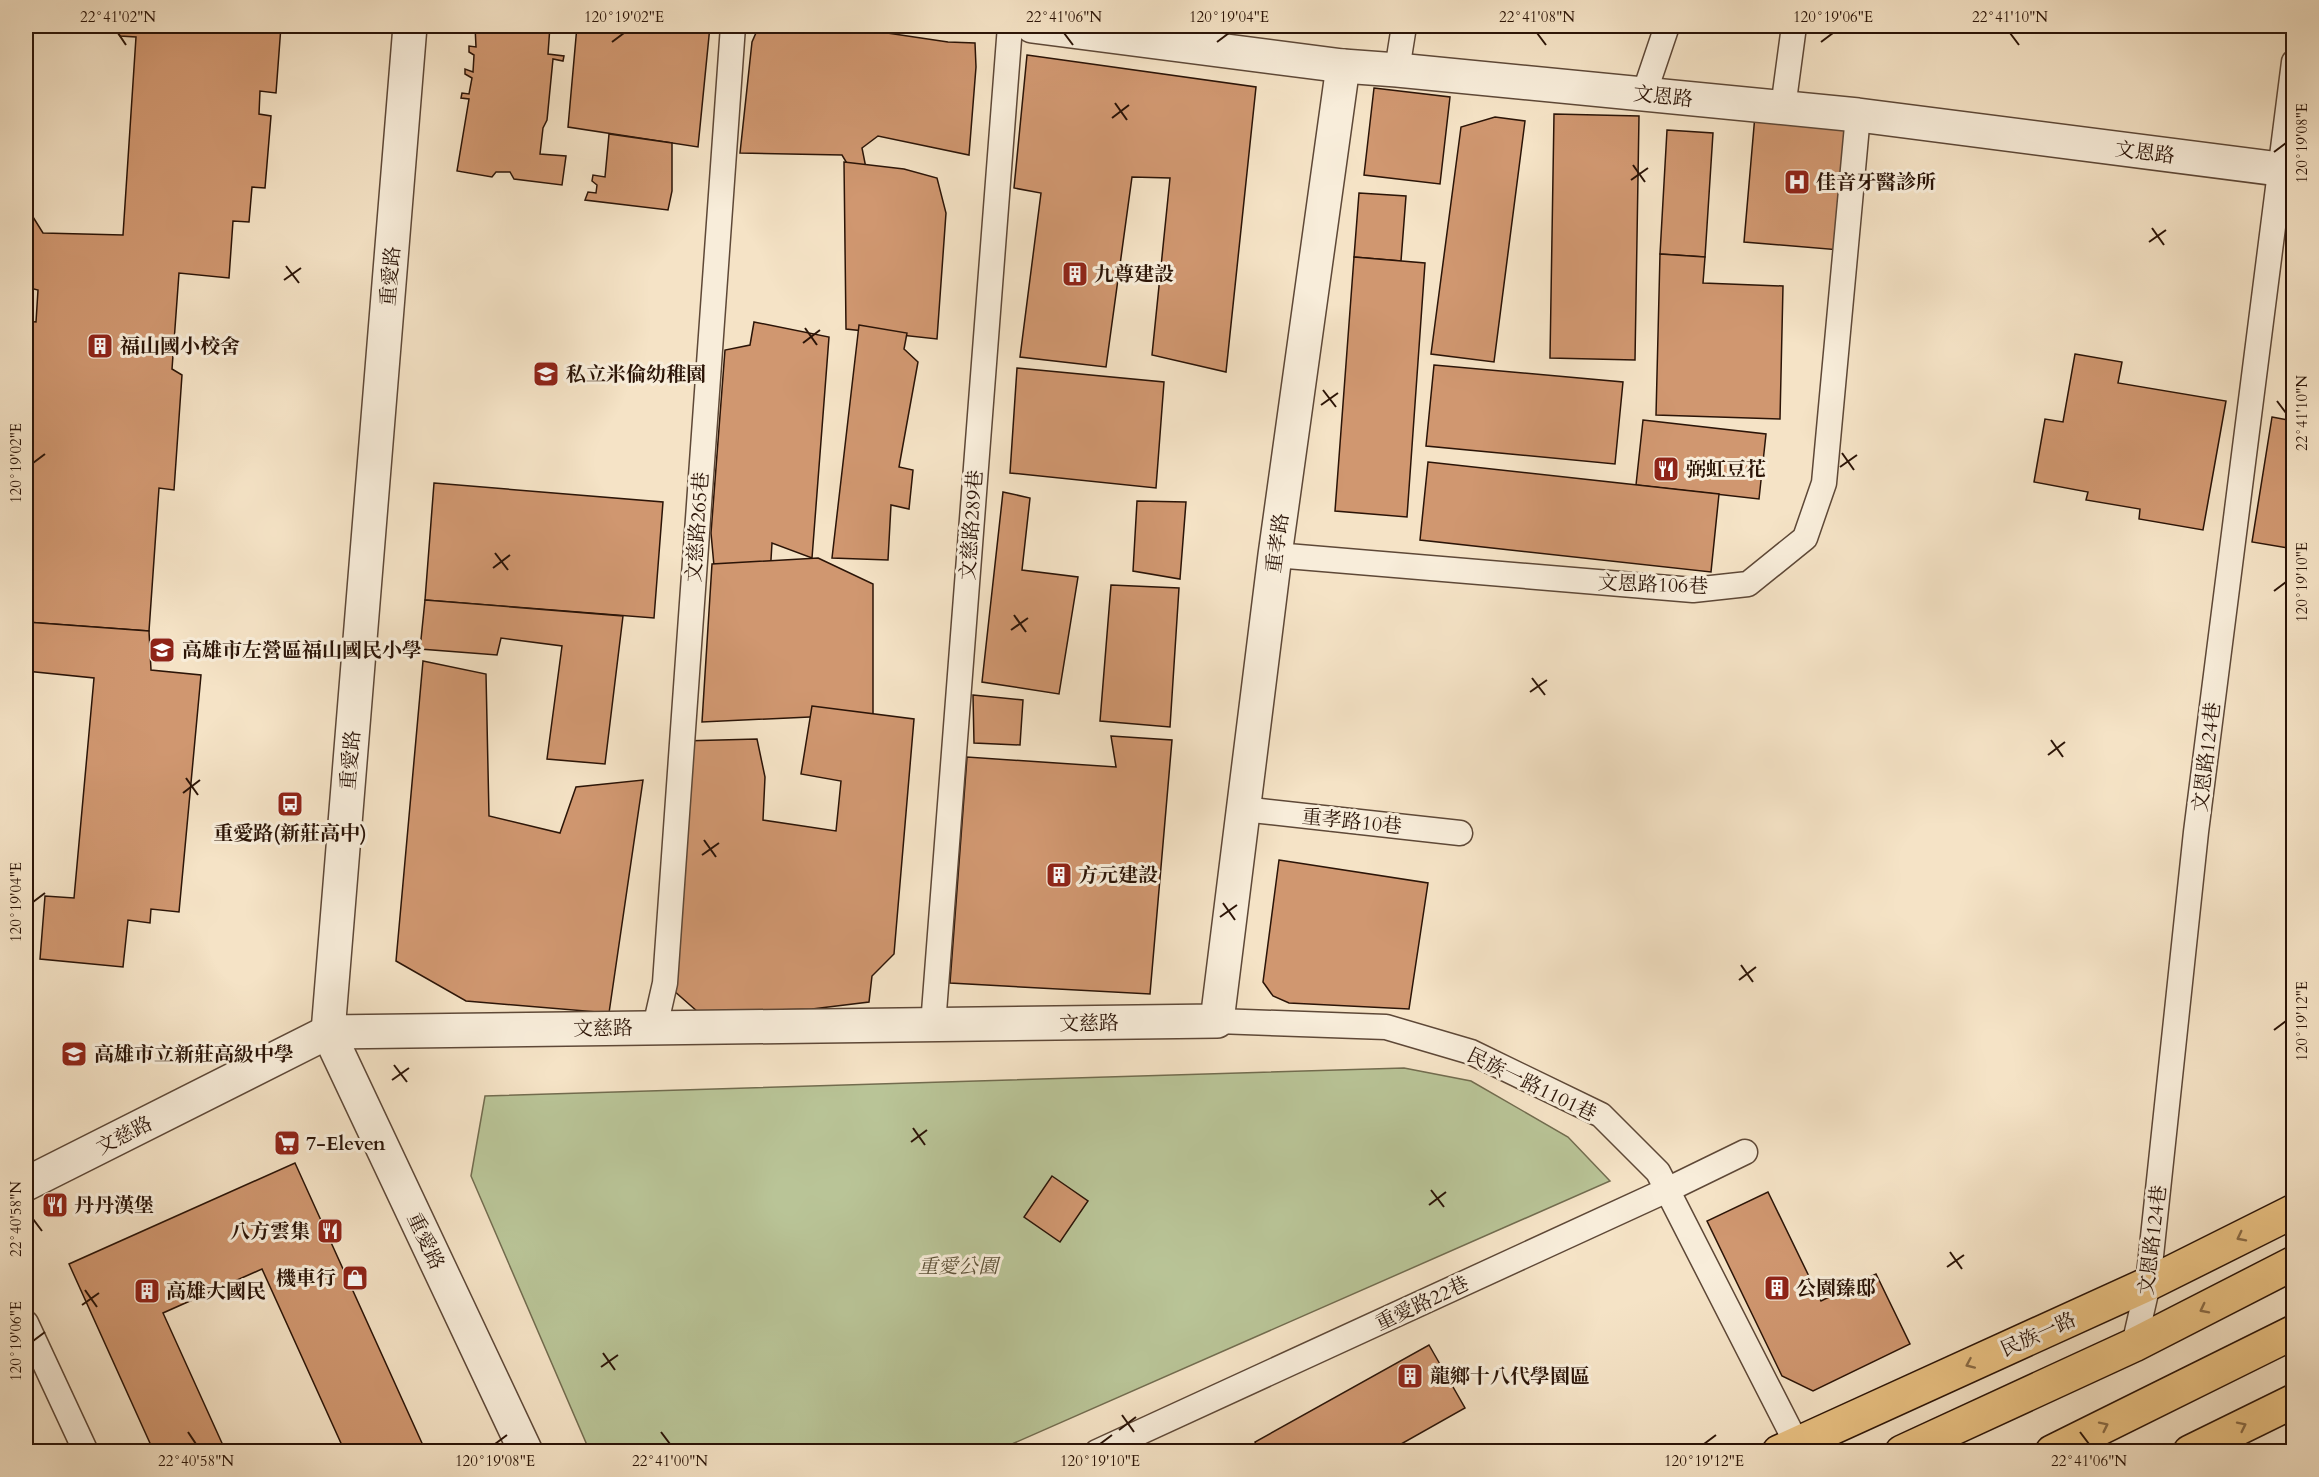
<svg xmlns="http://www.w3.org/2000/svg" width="2319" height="1477" viewBox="0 0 2319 1477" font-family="Cardo,'Noto Serif TC',serif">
<rect width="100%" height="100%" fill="#f5e3c6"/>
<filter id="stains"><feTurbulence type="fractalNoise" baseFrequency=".00333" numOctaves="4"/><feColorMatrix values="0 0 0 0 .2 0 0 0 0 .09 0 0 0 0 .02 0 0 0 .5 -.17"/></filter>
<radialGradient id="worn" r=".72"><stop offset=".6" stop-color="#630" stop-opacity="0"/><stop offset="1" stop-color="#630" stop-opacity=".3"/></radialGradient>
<!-- green -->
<polygon fill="#b9c497" stroke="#726c4f" stroke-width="1.5" points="1404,1068 1471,1081 1568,1137 1610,1181 996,1451 590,1452 471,1176 485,1096"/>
<!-- building -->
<g fill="#d09770" stroke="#2b1407" stroke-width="1.5">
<polygon points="113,26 281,26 276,93 260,91 259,114 271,116 265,188 252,187 249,222 233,221 229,278 179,273 172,369 182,375 174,490 159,488 149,631 26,622 26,321 36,322 38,290 26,287 26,215 33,217 43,233 123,235 136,37 120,36"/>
<polygon points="475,26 550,26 548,54 564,56 563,61 553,59 547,120 543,128 540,154 566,156 562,185 514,179 510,172 496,172 492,177 457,171 469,99 461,98 462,93 469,94 472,78 465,74 465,69 473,72 474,55 469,52 469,46 476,47"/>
<polygon points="577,26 710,26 698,147 568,127"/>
<polygon points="759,26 840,26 948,42 975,43 976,67 969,155 878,136 862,148 867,173 851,170 842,155 740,153 752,42"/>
<polygon points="1027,55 1256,87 1226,372 1152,355 1170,178 1132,177 1106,367 1020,357 1041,193 1014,188"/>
<polygon points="1374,88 1450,97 1440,184 1364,175"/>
<polygon points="1554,114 1639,116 1635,360 1550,358"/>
<polygon points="1755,115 1850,123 1840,250 1744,242"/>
<polygon points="1495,117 1525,121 1494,362 1431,354 1461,127"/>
<polygon points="1667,130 1713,133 1705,257 1660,254"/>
<polygon points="609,134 672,143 672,191 668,210 585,200 588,192 596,193 597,185 592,181 593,175 605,177"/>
<polygon points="844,162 904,169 937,178 946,213 937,339 846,329"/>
<polygon points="1359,193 1406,196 1401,261 1354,257"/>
<polygon points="1660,254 1705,257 1703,283 1783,286 1780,419 1656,415"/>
<polygon points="1354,257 1425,263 1407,517 1335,511"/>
<polygon points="754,322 829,337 812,558 772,543 770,576 715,577 711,533 725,350 750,345"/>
<polygon points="859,325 907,333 904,349 918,362 899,467 913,470 909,509 891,505 888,560 832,558"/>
<polygon points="2075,354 2122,362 2118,383 2226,401 2203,530 2139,519 2140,509 2086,500 2088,492 2034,482 2045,419 2063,422"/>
<polygon points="1434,365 1623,382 1615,464 1426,446"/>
<polygon points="1017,368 1164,382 1156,488 1010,473"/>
<polygon points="2272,417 2294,421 2294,549 2252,542"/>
<polygon points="1643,420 1766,434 1759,499 1636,485"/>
<polygon points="1428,462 1719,494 1711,572 1420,540"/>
<polygon points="434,483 663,502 654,618 425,600"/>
<polygon points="1003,492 1030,498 1022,570 1078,577 1059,694 982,682"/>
<polygon points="1137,501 1186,502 1180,579 1133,571"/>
<polygon points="818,558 873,584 873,714 702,722 712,564"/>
<polygon points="1111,585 1179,588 1170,727 1100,721"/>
<polygon points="425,600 623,616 605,764 547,759 562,646 501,638 497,655 420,649"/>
<polygon points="26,622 149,631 151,670 201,675 179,912 151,909 150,923 128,920 123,967 40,959 45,896 74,898 94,678 26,671"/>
<polygon points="423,661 486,674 489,816 560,833 576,787 643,780 609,1013 466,1001 396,961"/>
<polygon points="973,695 1023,700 1020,745 974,743"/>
<polygon points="812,706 914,719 894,954 872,976 869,1002 812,1009 698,1012 665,983 682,741 757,739 765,777 763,820 836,831 841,781 801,774"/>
<polygon points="1111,736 1172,740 1150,994 950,983 967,757 1116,767"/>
<polygon points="1279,860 1428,883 1409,1009 1289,1003 1273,996 1263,982"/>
<polygon points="295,1163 426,1452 345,1452 262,1269 163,1313 226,1452 154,1452 69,1264"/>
<polygon points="1052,1176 1088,1201 1060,1242 1024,1217"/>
<polygon points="1768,1192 1821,1301 1876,1274 1910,1344 1813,1391 1782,1376 1707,1221"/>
<polygon points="1429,1345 1465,1408 1387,1452 1260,1452 1255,1442"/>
</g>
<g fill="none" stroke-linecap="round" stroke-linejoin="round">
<!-- lane casing -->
<g stroke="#5e4837" stroke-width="27">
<g id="lane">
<polyline points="1397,70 1404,26"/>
<polyline points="1644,94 1667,26"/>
<polyline points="1783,108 1794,26"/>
<polyline points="1275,555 1693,590 1748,584 1805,538 1824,483 1858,115"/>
<polyline points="1243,809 1460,833"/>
<polyline points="1217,1021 1386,1027 1471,1052 1601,1115 1658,1172 1801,1452"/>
<polyline points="933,1025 1010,26"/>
<polyline points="655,1027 665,983 733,26"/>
<polyline points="26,1323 86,1452"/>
<polyline points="2134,1345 2148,1284 2196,832 2294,62"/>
<polyline points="1097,1452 1667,1190 1745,1152"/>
</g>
</g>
<!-- street casing -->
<g stroke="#5e4837" stroke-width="36">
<g id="street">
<polyline points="410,26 328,1032 526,1452"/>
<polyline points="1032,26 1343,66 1397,70 1858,115 2294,171"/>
<polyline points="26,1184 328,1032 1217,1021 1275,555 1343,66"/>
</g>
</g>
<!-- primary casing -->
<g stroke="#2b1407" stroke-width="36">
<g id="primary">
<polyline points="1779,1452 2148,1284 2294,1211"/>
<polyline points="1902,1452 2134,1345 2294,1263"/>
<polyline points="2052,1452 2294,1332"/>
<polyline points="2190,1452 2294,1401"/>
</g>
</g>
<!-- lane -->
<use href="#lane" stroke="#f8edda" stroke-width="24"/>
<!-- street -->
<use href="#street" stroke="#f8edda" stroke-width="33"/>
<!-- primary -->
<use href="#primary" stroke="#eac283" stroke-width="33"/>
</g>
<!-- one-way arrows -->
<defs><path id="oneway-chevron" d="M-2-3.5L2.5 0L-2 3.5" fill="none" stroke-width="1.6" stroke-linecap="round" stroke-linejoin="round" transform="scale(1.5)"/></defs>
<g stroke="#8a6b45">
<use href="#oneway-chevron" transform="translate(2241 1237) rotate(153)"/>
<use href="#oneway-chevron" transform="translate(2204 1309) rotate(153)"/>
<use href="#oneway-chevron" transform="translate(1970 1364) rotate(156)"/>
<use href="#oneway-chevron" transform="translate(2104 1426) rotate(-26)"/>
<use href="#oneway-chevron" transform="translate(2242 1426) rotate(-26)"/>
</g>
<!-- ticks -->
<path fill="none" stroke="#2b1407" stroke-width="2" d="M118,33L126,45M1064,33L1073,45M1537,33L1546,45M2010,33L2019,45M612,42L624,33M1217,42L1229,33M1821,42L1833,33M1115,103L1127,120M1112,118L1129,105M2274,152L2286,143M1633,165L1645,182M1631,180L1648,168M2152,228L2164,245M2149,242L2166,230M286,266L299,283M284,280L301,268M805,328L817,345M803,343L820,330M1323,390L1336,407M2277,401L2286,413M1321,405L1338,393M1842,453L1854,470M33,463L45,454M1840,467L1857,455M495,553L508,570M493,568L510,555M2274,591L2286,582M1014,615L1026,632M1011,630L1028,618M1532,678L1545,695M1530,692L1547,680M2051,740L2063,757M2048,755L2065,742M186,778L198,795M183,793L200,780M704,840L716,857M702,855L719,843M33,902L45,893M1223,903L1235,920M1220,917L1237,905M1741,965L1753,982M1739,980L1756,967M2274,1030L2286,1021M394,1065L407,1082M392,1080L409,1068M913,1128L925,1145M911,1142L927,1130M1431,1190L1444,1207M1429,1205L1446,1192M33,1219L42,1231M1950,1252L1962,1269M1947,1267L1964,1255M85,1290L97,1307M82,1305L99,1293M33,1341L45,1332M603,1353L615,1370M601,1367L618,1355M1122,1415L1134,1432M1119,1430L1136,1417M188,1432L196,1444M661,1432L670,1444M2080,1432L2089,1444M495,1444L507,1435M1100,1444L1112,1435M1704,1444L1716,1435"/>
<!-- icons -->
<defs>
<g id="hospital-square" transform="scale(1.35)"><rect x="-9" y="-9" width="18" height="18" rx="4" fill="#8f2418" stroke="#f8edda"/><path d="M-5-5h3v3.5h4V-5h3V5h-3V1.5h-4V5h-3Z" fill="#fff"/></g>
<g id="building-square" transform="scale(1.35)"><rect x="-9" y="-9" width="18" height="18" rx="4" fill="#8f2418" stroke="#f8edda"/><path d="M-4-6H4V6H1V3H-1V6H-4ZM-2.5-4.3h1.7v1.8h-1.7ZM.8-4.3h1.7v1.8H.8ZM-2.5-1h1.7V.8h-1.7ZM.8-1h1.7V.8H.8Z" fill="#fff"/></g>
<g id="school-square" transform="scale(1.35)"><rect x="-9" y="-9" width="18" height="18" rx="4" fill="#8f2418" stroke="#f8edda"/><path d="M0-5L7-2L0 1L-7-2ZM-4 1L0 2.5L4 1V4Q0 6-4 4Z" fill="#fff"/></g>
<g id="restaurant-square" transform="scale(1.35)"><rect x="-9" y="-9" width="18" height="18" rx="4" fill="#8f2418" stroke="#f8edda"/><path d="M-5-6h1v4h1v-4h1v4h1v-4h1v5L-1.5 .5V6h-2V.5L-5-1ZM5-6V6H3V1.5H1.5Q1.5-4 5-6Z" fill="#fff"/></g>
<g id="bus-square" transform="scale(1.35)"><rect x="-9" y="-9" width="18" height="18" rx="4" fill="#8f2418" stroke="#f8edda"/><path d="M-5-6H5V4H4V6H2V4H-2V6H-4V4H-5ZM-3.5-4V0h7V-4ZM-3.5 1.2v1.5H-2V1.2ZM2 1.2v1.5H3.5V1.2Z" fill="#fff"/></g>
<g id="supermarket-square" transform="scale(1.35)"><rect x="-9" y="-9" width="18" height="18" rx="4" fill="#8f2418" stroke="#f8edda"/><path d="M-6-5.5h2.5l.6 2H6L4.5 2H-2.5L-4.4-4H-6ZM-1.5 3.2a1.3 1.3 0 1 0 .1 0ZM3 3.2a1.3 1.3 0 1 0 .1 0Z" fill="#fff"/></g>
<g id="shop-square" transform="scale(1.35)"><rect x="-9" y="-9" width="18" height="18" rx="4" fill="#8f2418" stroke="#f8edda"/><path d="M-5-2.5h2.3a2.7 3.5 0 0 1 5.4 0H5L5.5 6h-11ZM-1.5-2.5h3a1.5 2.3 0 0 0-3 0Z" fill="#fff"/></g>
</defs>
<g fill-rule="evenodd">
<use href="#hospital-square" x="1797" y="182"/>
<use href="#building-square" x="1075" y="274"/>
<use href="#building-square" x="100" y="346"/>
<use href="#school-square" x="546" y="374"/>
<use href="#restaurant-square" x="1666" y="469"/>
<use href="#school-square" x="162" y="650"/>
<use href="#bus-square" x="290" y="804"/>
<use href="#building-square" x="1059" y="875"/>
<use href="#school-square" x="74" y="1054"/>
<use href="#supermarket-square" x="287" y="1143"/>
<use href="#restaurant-square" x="55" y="1205"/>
<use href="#restaurant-square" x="330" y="1231"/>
<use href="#shop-square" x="355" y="1278"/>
<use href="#building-square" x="1777" y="1288"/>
<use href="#building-square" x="147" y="1291"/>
<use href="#building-square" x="1410" y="1376"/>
</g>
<g text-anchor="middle" stroke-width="6" stroke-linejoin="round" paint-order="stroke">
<!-- street labels -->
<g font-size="20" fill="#2b1407" stroke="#f8edda">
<text transform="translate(1663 96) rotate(6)" y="7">文恩路</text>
<text transform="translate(2145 152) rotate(7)" y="7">文恩路</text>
<text transform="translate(390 276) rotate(-85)" y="7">重愛路</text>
<text transform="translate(971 525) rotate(-86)" y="7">文慈路289巷</text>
<text transform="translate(697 527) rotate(-86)" y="7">文慈路265巷</text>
<text transform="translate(1277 543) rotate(-82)" y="7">重孝路</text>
<text transform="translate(1653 584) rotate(2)" y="7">文恩路106巷</text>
<text transform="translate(2206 757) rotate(-83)" y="7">文恩路124巷</text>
<text transform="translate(350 760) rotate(-85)" y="7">重愛路</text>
<text transform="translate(1352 821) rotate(6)" y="7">重孝路10巷</text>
<text transform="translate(1089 1023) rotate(-1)" y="7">文慈路</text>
<text transform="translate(603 1028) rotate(-1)" y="7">文慈路</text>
<text transform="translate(1532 1084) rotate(26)" y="7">民族一路1101巷</text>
<text transform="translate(124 1135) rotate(-27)" y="7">文慈路</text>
<text transform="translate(2152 1240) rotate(-83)" y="7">文恩路124巷</text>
<text transform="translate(426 1241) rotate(65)" y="7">重愛路</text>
<text transform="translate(1422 1303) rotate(-25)" y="7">重愛路22巷</text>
<text transform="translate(2038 1334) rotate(-24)" y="7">民族一路</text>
</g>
<!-- poi labels -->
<g font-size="20" font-weight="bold" fill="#2b1407" stroke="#f8edda" text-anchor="start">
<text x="1816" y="189">佳音牙醫診所</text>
<text x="1094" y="281">九尊建設</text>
<text x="120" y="353">福山國小校舍</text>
<text x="566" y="381">私立米倫幼稚園</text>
<text x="1686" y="476">弼虹豆花</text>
<text x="182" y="657">高雄市左營區福山國民小學</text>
<text x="290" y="840" text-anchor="middle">重愛路(新莊高中)</text>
<text x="1078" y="882">方元建設</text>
<text x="94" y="1061">高雄市立新莊高級中學</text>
<text x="306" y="1150">7-Eleven</text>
<text x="74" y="1212">丹丹漢堡</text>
<text x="310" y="1238" text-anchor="end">八方雲集</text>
<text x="336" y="1285" text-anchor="end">機車行</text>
<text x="1796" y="1295">公園臻邸</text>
<text x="166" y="1298">高雄大國民</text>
<text x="1430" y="1383">龍鄉十八代學園區</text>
</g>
<!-- park labels -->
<g font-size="20" font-style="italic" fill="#5d5239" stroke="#f8edda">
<text x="958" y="1273">重愛公園</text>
</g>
</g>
<!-- margin -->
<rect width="2319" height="1477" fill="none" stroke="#f5e3c6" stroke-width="66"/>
<rect x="33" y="33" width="2253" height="1411" fill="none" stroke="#2b1407" stroke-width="2"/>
<g font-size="15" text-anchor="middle" fill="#2b1407">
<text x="118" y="22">22°41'02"N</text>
<text x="624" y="22">120°19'02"E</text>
<text x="1064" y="22">22°41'06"N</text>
<text x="1229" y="22">120°19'04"E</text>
<text x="1537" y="22">22°41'08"N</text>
<text x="1833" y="22">120°19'06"E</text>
<text x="2010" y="22">22°41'10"N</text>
<text transform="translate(2302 143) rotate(-90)" y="5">120°19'08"E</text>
<text transform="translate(2302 413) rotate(-90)" y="5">22°41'10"N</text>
<text transform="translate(16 463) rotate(-90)" y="5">120°19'02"E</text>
<text transform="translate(2302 582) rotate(-90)" y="5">120°19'10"E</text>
<text transform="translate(16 902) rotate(-90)" y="5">120°19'04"E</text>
<text transform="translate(2302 1021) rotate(-90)" y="5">120°19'12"E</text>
<text transform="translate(16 1219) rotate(-90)" y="5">22°40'58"N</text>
<text transform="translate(16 1341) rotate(-90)" y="5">120°19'06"E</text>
<text x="196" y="1466">22°40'58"N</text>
<text x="495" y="1466">120°19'08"E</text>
<text x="670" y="1466">22°41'00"N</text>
<text x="1100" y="1466">120°19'10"E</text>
<text x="1704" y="1466">120°19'12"E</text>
<text x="2089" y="1466">22°41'06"N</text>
</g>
<rect width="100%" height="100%" filter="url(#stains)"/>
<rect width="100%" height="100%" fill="url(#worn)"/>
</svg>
